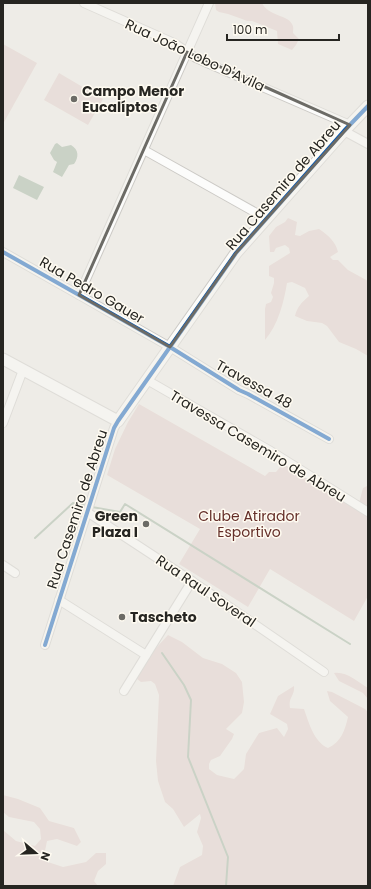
<svg xmlns="http://www.w3.org/2000/svg" width="371" height="889" viewBox="0 0 371 889" font-family="Poppins,sans-serif">
<rect width="100%" height="100%" fill="#eeece7"/>
<!-- green -->
<g fill="#e1cdc9">
<path d="M215,3H262C268,16 288,15 292,24C294,27 293,30 293,33L299,39L296,45L292,50L278,44L277,31L252,21H247L242,19L228,14L219,12L216,10Z"/>
<polygon points="3,44 37,63 3,124"/>
<polygon points="59,73 103,99 88,125 44,100"/>
<path d="M288,218L297,222L295,235L300,236L309,231L319,229C328,235 336,242 338,252L330,257L333,260H338L348,270L368,281V356L356,349L339,342L327,326L322,323L307,321L295,316C297,307 302,302 309,296L305,288L292,282L287,283C284,302 278,325 265,340V309L266,304L271,302L273,297L271,293L274,283V278L269,276V266L290,253L289,248L285,245L276,248L274,252H270L269,236L276,227L285,222Z"/>
<polygon points="139,404 265,476 269,472 276,472 281,466 289,465 359,503 363,488 367,486 368,486 368,596 354,621 270,569 248,607 179,564 200,529 107,475 115,449 128,422"/>
<path d="M168,635L182,642L203,658L222,664L236,673L242,682L244,702L242,713L226,729L234,734L232,739L220,756L211,760L209,764V769L217,775L234,779L244,769L246,754L259,733L277,728L284,737L288,729L287,724L270,714L278,696L294,686C295,696 288,697 290,708L304,709C309,723 314,742 328,748C341,742 345,730 348,717L330,701L327,691L332,692L365,709L368,712V886H173L180,867L202,855L203,846L197,832L201,818L200,814L184,827L173,809L165,802L158,781L156,761L159,695L155,684L151,681L141,682L137,679L145,660Z"/>
<path d="M334,673C346,671 358,682 368,688V699L363,693L339,681Z"/>
<polygon points="3,795 18,799 40,808 49,821 74,828 81,842 77,846 57,839 47,841 44,856 48,862 63,867 86,862 96,853 106,853 106,864 98,871 94,881 98,886 3,886 3,830 16,841 35,846 41,839 40,829 34,822 9,817 3,812"/>
</g>
<!-- water -->
<g fill="#9eb29e">
<path d="M57,143L62,147L71,145C79,150 79,157 74,164L69,165L62,177L53,172L57,162L54,160L50,153L55,144Z"/>
<polygon points="19,175 44,187 37,200 13,188"/>
</g>
<g fill="none" stroke-linecap="round" stroke-linejoin="round">
<!-- stream -->
<g stroke="#9eb29e" stroke-width="2">
<polyline points="92,507 120,512 125,504 350,644"/>
<polyline points="35,538 73,503 88,506"/>
<polyline points="162,653 184,685 191,700 188,757 228,857 226,886"/>
</g>
<!-- street casing -->
<g stroke="#cccac6" stroke-width="10">
<g id="street">
<polyline points="84,3 174,43 196,58 207,63 350,125"/>
<polyline points="344,131 368,144"/>
<polyline points="144,150 267,219"/>
<polyline points="3,252 79,295 170,347 239,390 248,394 329,439"/>
<polyline points="79,295 209,3"/>
<polyline points="147,380 269,450 368,512"/>
<polyline points="3,423 23,370"/>
<polyline points="87,512 192,581 324,672"/>
<polyline points="3,565 15,573"/>
<polyline points="59,600 146,655"/>
<polyline points="45,645 114,428 118,421"/>
<polyline points="124,691 192,581"/>
</g>
</g>
<!-- secondary casing -->
<g stroke="#cccac6" stroke-width="13">
<polyline id="secondary" points="3,359 118,421 236,253 344,131 368,106"/>
</g>
<!-- street -->
<use href="#street" stroke="#fcfcfb" stroke-width="8"/>
<!-- secondary -->
<use href="#secondary" stroke="#fcfcfb" stroke-width="11"/>
<!-- cycleway casing -->
<g stroke="#fffbf1" stroke-width="6">
<g id="cycleway">
<polyline points="3,252 79,295 170,347 239,390 248,394 329,439"/>
<polyline points="45,645 114,428 118,421 236,253 344,131 368,106"/>
</g>
</g>
<!-- cycleway -->
<use href="#cycleway" stroke="#0057b8" stroke-width="4"/>
</g>
<!-- marked area -->
<path d="M0 0H371V889H0ZM187,52L350,125L236,253L170,347L79,295Z" fill="#eeece7" fill-opacity=".55" fill-rule="evenodd"/>
<path fill="none" stroke="#6c6b66" stroke-width="3" stroke-linejoin="round" d="M187,52L350,125L236,253L170,347L79,295Z"/>
<!-- markers -->
<g fill="#6c6b66" stroke="#fffbf1" stroke-width="1.5">
<circle cx="74" cy="99" r="4"/>
<circle cx="146" cy="524" r="4"/>
<circle cx="122" cy="617" r="4"/>
</g>
<g text-anchor="middle" stroke-width="3" stroke-linejoin="round" paint-order="stroke">
<!-- street labels -->
<g font-size="14" fill="#262521" stroke="#fffbf1">
<text transform="translate(195 55) rotate(25)" y="5">Rua João Lobo D'Avila</text>
<text transform="translate(283 185) rotate(-49)" y="5">Rua Casemiro de Abreu</text>
<text transform="translate(92 290) rotate(30)" y="5">Rua Pedro Gauer</text>
<text transform="translate(254 384) rotate(29)" y="5">Travessa 48</text>
<text transform="translate(258 446) rotate(31)" y="5">Travessa Casemiro de Abreu</text>
<text transform="translate(77 509) rotate(-72)" y="5">Rua Casemiro de Abreu</text>
<text transform="translate(206 591) rotate(34)" y="5">Rua Raul Soveral</text>
</g>
<!-- poi labels -->
<g font-size="14" font-weight="bold" fill="#262521" stroke="#fffbf1" text-anchor="start">
<text x="82" y="96">Campo Menor<tspan x="82" dy="16">Eucalíptos</tspan></text>
<text x="138" y="521" text-anchor="end">Green<tspan x="138" dy="16">Plaza I</tspan></text>
<text x="130" y="622">Tascheto</text>
</g>
<!-- park labels -->
<g font-size="14" fill="#652f29" stroke="#fffbf1">
<text x="249" y="521">Clube Atirador<tspan x="249" dy="16">Esportivo</tspan></text>
</g>
</g>
<!-- border -->
<rect width="371" height="889" fill="none" stroke="#262521" stroke-width="8"/>
<!-- north arrow -->
<g transform="translate(36 853) rotate(109)" stroke="#fffbf1" stroke-width="3" paint-order="stroke">
<path d="M0-3L7 15L0 10L-7 15Z" fill="#262521"/>
<text y="-6" font-size="11" font-weight="bold" text-anchor="middle" fill="#262521">N</text>
</g>
<!-- scale -->
<path d="M227 34v6h112v-6" fill="none" stroke="#262521" stroke-width="2"/>
<text x="233" y="34" font-size="12" fill="#262521" stroke="#fffbf1" stroke-width="3" paint-order="stroke">100 m</text>
</svg>
